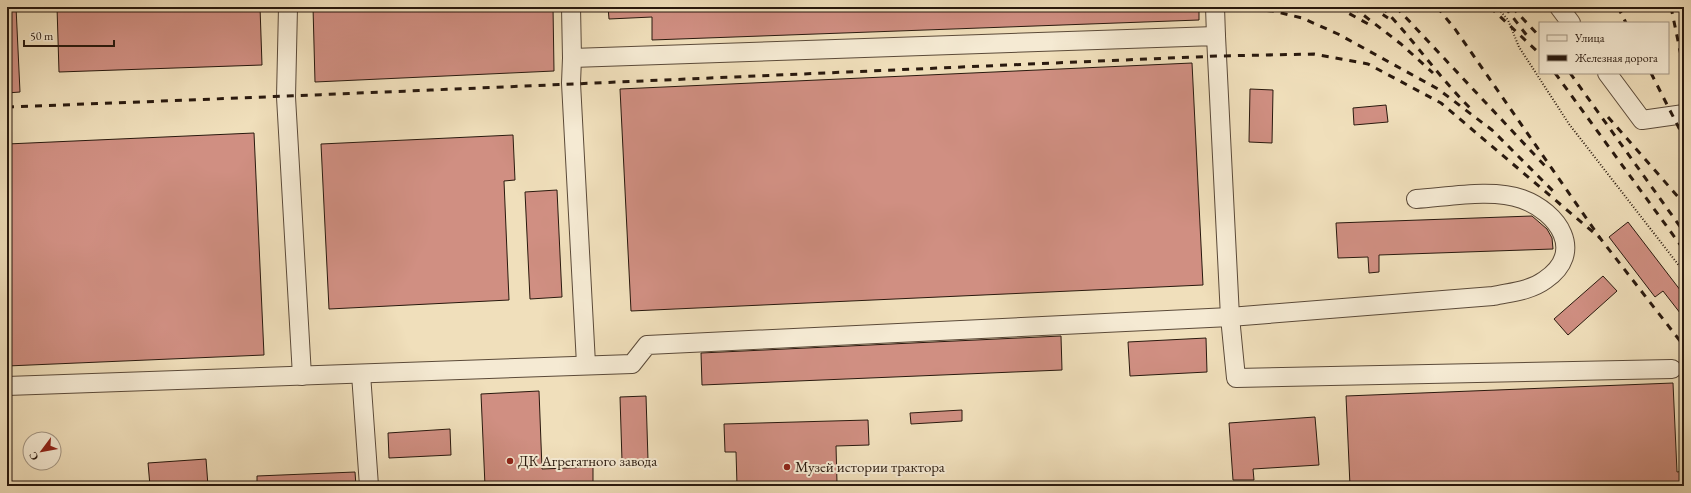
<svg xmlns="http://www.w3.org/2000/svg" width="1691" height="493" viewBox="0 0 1691 493" font-family="'EB Garamond',serif">
<rect width="100%" height="100%" fill="#f0dfbb"/>
<filter id="stains"><feTurbulence type="fractalNoise" baseFrequency=".005" numOctaves="4"/><feColorMatrix values="0 0 0 0 .2 0 0 0 0 .09 0 0 0 0 .02 0 0 0 .5 -.17"/></filter>
<radialGradient id="worn" r=".72"><stop offset=".6" stop-color="#630" stop-opacity="0"/><stop offset="1" stop-color="#630" stop-opacity=".3"/></radialGradient>
<!-- building -->
<g fill="#d08f82" stroke="#29190e">
<polygon points="7,7 16,7 20,92 7,93"/>
<polygon points="57,7 260,7 262,65 59,72"/>
<polygon points="313,7 553,7 554,71 315,82"/>
<polygon points="608,7 1199,7 1199,20 652,40 652,17 609,19"/>
<polygon points="1192,63 1203,285 631,311 620,89"/>
<polygon points="1250,89 1273,90 1272,143 1249,142"/>
<polygon points="1386,105 1388,122 1354,125 1353,108"/>
<polygon points="254,133 264,355 7,366 7,144"/>
<polygon points="513,135 515,180 504,181 509,300 329,309 321,144"/>
<polygon points="557,190 562,297 530,299 525,192"/>
<polygon points="1532,216 1547,229 1552,238 1553,249 1379,255 1379,272 1369,273 1368,257 1338,258 1336,223"/>
<polygon points="1628,222 1684,295 1684,318 1663,291 1655,297 1609,237"/>
<polygon points="1603,276 1617,291 1568,335 1554,319"/>
<polygon points="1061,336 1062,370 702,385 701,353"/>
<polygon points="1206,338 1207,372 1130,376 1128,342"/>
<polygon points="1673,383 1677,472 1684,471 1684,486 1350,486 1346,396"/>
<polygon points="539,391 542,469 593,467 593,486 485,486 481,394"/>
<polygon points="646,396 648,460 622,461 620,397"/>
<polygon points="962,410 962,421 911,424 910,413"/>
<polygon points="1315,417 1319,465 1253,469 1254,480 1233,480 1229,423"/>
<polygon points="868,420 869,445 836,446 837,483 737,485 736,452 725,452 724,424"/>
<polygon points="450,429 451,455 389,458 388,433"/>
<polygon points="206,459 208,486 150,486 148,463"/>
<polygon points="355,472 356,486 257,486 257,476"/>
</g>
<g fill="none" stroke-linecap="round" stroke-linejoin="round">
<!-- minor casing -->
<g stroke="#5b4a39" stroke-width="20">
<g id="minor">
<polyline points="288,7 286,97 302,376"/>
<polyline points="571,7 572,58"/>
<polyline points="1215,7 1216,36"/>
<polyline points="1559,7 1571,23"/>
<polyline points="1607,73 1642,120 1684,114"/>
<path d="M586,364L571,83L572,58L1216,36L1230,317L1493,296C1511,292 1530,291 1545,280C1586,252 1558,212 1522,199C1493,188 1447,197 1416,199"/>
<polyline points="361,374 369,486"/>
<polyline points="7,386 632,364 647,345 1230,317 1236,378 1672,369"/>
</g>
</g>
<!-- path -->
<polyline stroke="#29190e" stroke-width="2" stroke-dasharray="1 2" stroke-linecap="butt" points="1497,7 1508,20 1519,47 1569,124 1684,272"/>
<!-- minor -->
<use href="#minor" stroke="#f5ead3" stroke-width="18"/>
<!-- rail -->
<g stroke="#29190e" stroke-width="3" stroke-dasharray="7 7" stroke-linecap="butt">
<polyline points="1211,7 1273,11 1302,18 1338,34 1438,89 1492,130 1557,195"/>
<polyline points="1337,7 1372,26"/>
<polyline points="1353,7 1401,44 1433,73"/>
<polyline points="1371,7 1388,18"/>
<path d="M1382,7C1413,39 1438,76 1470,108"/>
<polyline points="1396,7 1546,167"/>
<polyline points="1437,7 1455,29 1600,238 1684,346"/>
<polyline points="1490,7 1540,54"/>
<polyline points="1505,7 1528,37"/>
<polyline points="1512,7 1540,37"/>
<polyline points="1618,7 1626,23"/>
<polyline points="1671,7 1684,70"/>
<polyline points="1555,73 1684,250"/>
<polyline points="1570,73 1684,232"/>
<polyline points="1651,73 1684,138"/>
<path d="M7,107C411,92 814,73 1218,56L1314,54L1368,64L1441,103L1600,238"/>
<polyline points="1608,117 1680,199"/>
</g>
</g>
<!-- markers -->
<g fill="#8f2418" stroke="#f5ead3" stroke-width="1.5">
<circle cx="510" cy="461" r="4"/>
<circle cx="787" cy="467" r="4"/>
</g>
<g text-anchor="middle" stroke-width="4" stroke-linejoin="round" paint-order="stroke">
<!-- poi labels -->
<g font-size="15" fill="#29190e" stroke="#f5ead3" text-anchor="start">
<text x="518" y="466">ДК Агрегатного завода</text>
<text x="795" y="472">Музей истории трактора</text>
</g>
</g>
<!-- margin -->
<rect width="1691" height="493" fill="none" stroke="#f0dfbb" stroke-width="24"/>
<rect x="8" y="8" width="1675" height="477" fill="none" stroke="#29190e" stroke-width="2"/>
<rect x="12" y="12" width="1667" height="469" fill="none" stroke="#29190e"/>
<!-- legend -->
<rect x="1539" y="22" width="130" height="52" fill="#f5ead3" stroke="#a39684"/>
<rect x="1547" y="35" width="20" height="6" fill="#f5ead3" stroke="#a39684"/>
<text x="1575" y="42" font-size="12" fill="#29190e">Улица</text>
<rect x="1547" y="55" width="20" height="6" fill="#29190e" stroke="#a39684"/>
<text x="1575" y="62" font-size="12" fill="#29190e">Железная дорога</text>
<!-- north arrow -->
<g transform="translate(42 451) rotate(238)"><circle r="19" fill="#f5ead3" stroke="#a39684"/>
<path d="M0-3L7 15L0 10L-7 15Z" fill="#8f2418"/>
<text y="-6" font-size="11" font-weight="bold" text-anchor="middle" fill="#29190e">С</text>
</g>
<!-- scale -->
<path d="M24 40v6h90v-6" fill="none" stroke="#29190e" stroke-width="2"/>
<text x="30" y="40" font-size="12" fill="#29190e" stroke="#f5ead3" stroke-width="3" paint-order="stroke">50 m</text>
<rect width="100%" height="100%" filter="url(#stains)"/>
<rect width="100%" height="100%" fill="url(#worn)"/>
</svg>
